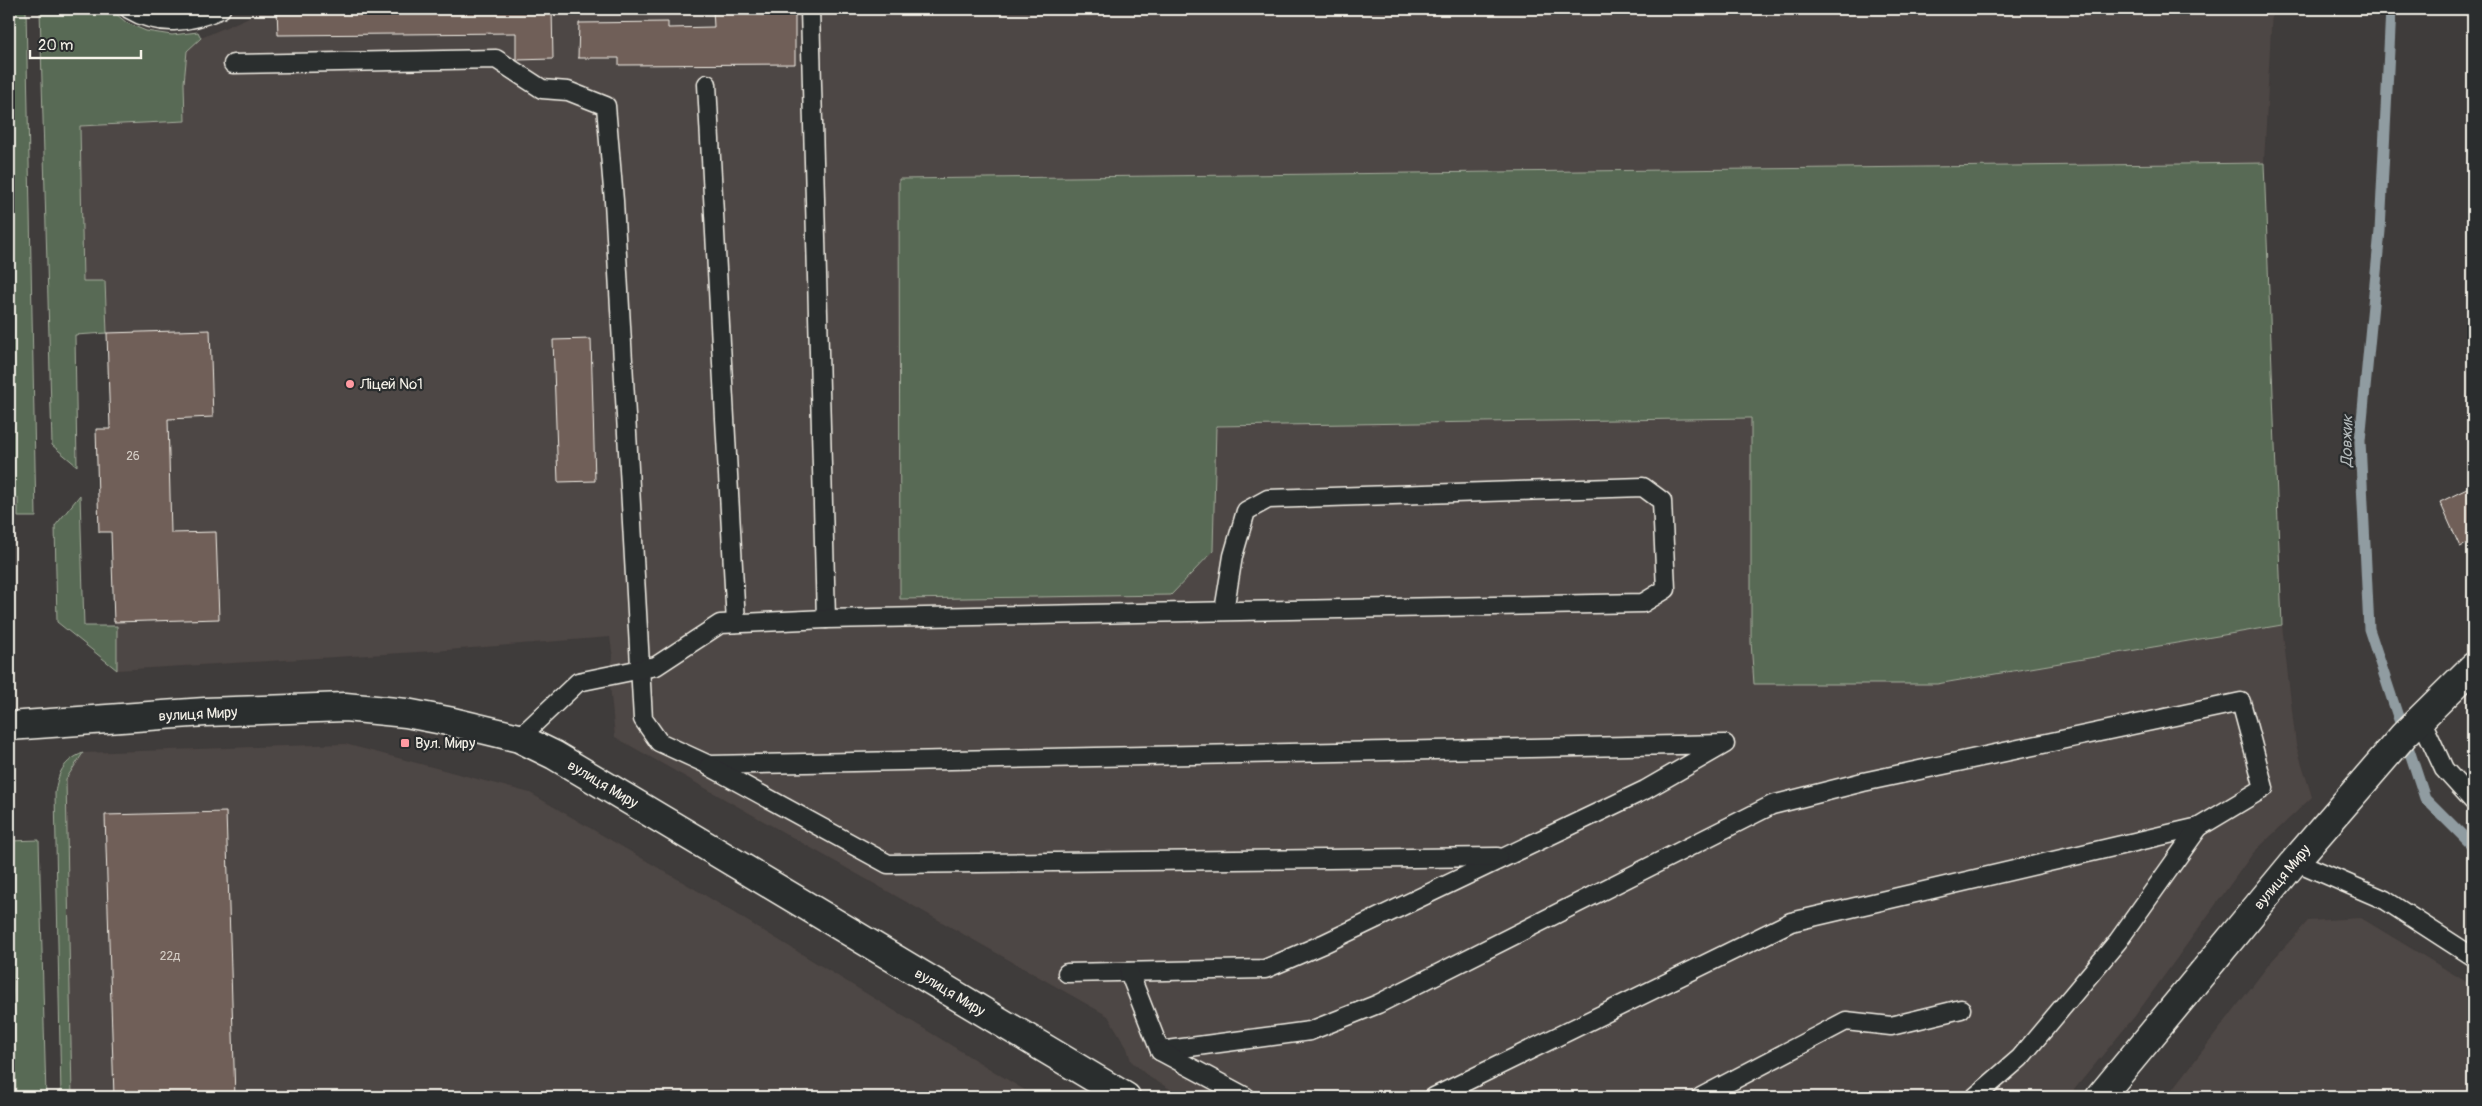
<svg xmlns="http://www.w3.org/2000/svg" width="2482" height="1106" viewBox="0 0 2482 1106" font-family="Pangolin,sans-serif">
<rect width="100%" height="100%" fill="#3f3c3b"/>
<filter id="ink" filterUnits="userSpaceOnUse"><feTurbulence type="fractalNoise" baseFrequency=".02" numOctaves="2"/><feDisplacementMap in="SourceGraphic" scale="10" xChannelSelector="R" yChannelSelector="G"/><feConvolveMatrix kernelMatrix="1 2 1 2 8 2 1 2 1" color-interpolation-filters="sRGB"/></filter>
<g filter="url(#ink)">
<!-- built -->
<g fill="#4e4644">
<polygon points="268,9 2272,9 2264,163 899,179 900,599 1171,595 1213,551 1215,426 1751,418 1751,642 1937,684 2282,625 2296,745 2312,797 2253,853 2135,1016 2068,1097 1184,1097 1149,1077 1131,1061 1127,1048 1108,1016 615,737 609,674 613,658 610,637 434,651 117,670 117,626 114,622 111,532 99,532 96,429 110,429 105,281 83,281 80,126 185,121 184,83 187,51 201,38"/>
<polygon points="345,744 530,793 698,891 1036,1097 72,1097 66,779 83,753"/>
<polygon points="2361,918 2473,986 2473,1097 2167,1097 2270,963 2308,921"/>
</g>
<!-- green -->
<g fill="#596b54" stroke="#a6ae9e">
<polygon points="9,9 26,9 36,517 18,517 18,498 9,497"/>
<polygon points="40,9 110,9 127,23 146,31 172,35 198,32 201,38 187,51 184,83 185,121 80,126 83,281 105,281 107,333 75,335 77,466 52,445"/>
<polygon points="2264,163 2282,625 1937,684 1754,684 1751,642 1751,418 1216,426 1213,551 1171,595 900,599 899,179"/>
<polygon points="80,495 84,626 117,626 117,670 57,622 55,526"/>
<path d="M83,753L66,779L72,1097H61L55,793C58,773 63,761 83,753Z"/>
<polygon points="39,840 46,1097 16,1097 10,841"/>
</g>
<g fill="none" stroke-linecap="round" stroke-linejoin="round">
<!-- stream -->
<polyline stroke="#909ca1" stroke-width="11" points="2391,9 2380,231 2360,441 2369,629 2425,798 2473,846"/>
</g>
<!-- building -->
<g fill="#705e59" stroke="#f4f1e8">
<polygon points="277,9 552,9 553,59 516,60 516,33 278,35"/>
<polygon points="713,9 795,9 795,64 619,65 619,58 578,58 579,23 668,22 668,28 714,27"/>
<polygon points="210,330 213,417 168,419 171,533 216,532 219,619 114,622 111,532 99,532 96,429 110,429 107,333"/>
<polygon points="591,339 595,481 558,482 553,340"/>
<polygon points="2473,486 2473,541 2460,547 2440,502"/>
<polygon points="226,812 235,1097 114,1097 105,815"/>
</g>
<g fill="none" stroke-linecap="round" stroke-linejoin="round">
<!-- service casing -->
<g stroke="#f4f1e8" stroke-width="21">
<g id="service">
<path d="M129,9C159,27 189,23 221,9"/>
<polyline points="810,9 826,619"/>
<polyline points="233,64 496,59 542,89 568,91 606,106 614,201 643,719 659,742 709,765 1725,744 1645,790 1323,944 1265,969 1067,973"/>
<polyline points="707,84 736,623"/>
<polyline points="2421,719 2444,769 2473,801"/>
<polyline points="519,738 578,682 656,666 720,624 826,619 1643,603 1666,589 1662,501 1643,487 1268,499 1246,511 1233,556 1224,611"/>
<polyline points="709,766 888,864 1498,857"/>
<polyline points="2295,861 2385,900 2473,957"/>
<polyline points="1129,972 1160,1051 1310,1031 1378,1004 1772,805 1863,782 2241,702 2264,788 2199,827 1791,922 1434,1097"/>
<polyline points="1160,1051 1246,1097"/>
<polyline points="1701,1097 1846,1021 1891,1026 1961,1009"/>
<polyline points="1975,1097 2020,1058 2118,941 2199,827"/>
</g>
</g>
<!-- tertiary casing -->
<g stroke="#f4f1e8" stroke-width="31">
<g id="tertiary">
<polyline points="9,726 205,712 345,707 406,713 453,722 519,738 554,755 1126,1097"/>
<polyline points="2100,1097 2295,861 2404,735 2473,667"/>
</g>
</g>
<!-- service -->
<use href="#service" stroke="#2a2d2e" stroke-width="18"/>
<!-- tertiary -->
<use href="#tertiary" stroke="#2a2d2e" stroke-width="28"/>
</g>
</g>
<!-- markers -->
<g fill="#ff9aa2" stroke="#2a2d2e" stroke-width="2">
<circle cx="350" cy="384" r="5"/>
<rect x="400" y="738" width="10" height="10" rx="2.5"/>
</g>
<g text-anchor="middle" stroke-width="4.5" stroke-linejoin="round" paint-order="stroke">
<!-- number labels -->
<g font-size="12" fill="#d3ccc4">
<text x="133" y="460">26</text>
<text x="170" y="960">22д</text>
</g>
<!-- poi labels -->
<g font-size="15" fill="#f4f1e8" stroke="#2a2d2e" text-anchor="start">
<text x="360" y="389">Ліцей №1</text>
<text x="415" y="748">Вул. Миру</text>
</g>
<!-- street labels -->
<g font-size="15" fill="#f4f1e8" stroke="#2a2d2e">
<text transform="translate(198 714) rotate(-3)" y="5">вулиця Миру</text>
<text transform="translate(603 784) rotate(31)" y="5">вулиця Миру</text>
<text transform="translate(2282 877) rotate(-50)" y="5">вулиця Миру</text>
<text transform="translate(950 992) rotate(31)" y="5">вулиця Миру</text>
</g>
<!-- water labels -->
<g font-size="16" font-style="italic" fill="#b2b8b9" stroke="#2a2d2e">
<text transform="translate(2346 441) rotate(-89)" y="6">Довжик</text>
</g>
</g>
<!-- margin -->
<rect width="2482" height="1106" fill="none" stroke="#2a2d2e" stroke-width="30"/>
<rect x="15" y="15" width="2452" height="1076" fill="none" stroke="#f4f1e8" stroke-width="2" filter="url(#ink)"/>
<!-- scale -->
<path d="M30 50v8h111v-8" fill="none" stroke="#f4f1e8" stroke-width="2.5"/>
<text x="38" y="50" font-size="15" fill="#f4f1e8" stroke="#2a2d2e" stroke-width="4" paint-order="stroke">20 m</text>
</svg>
